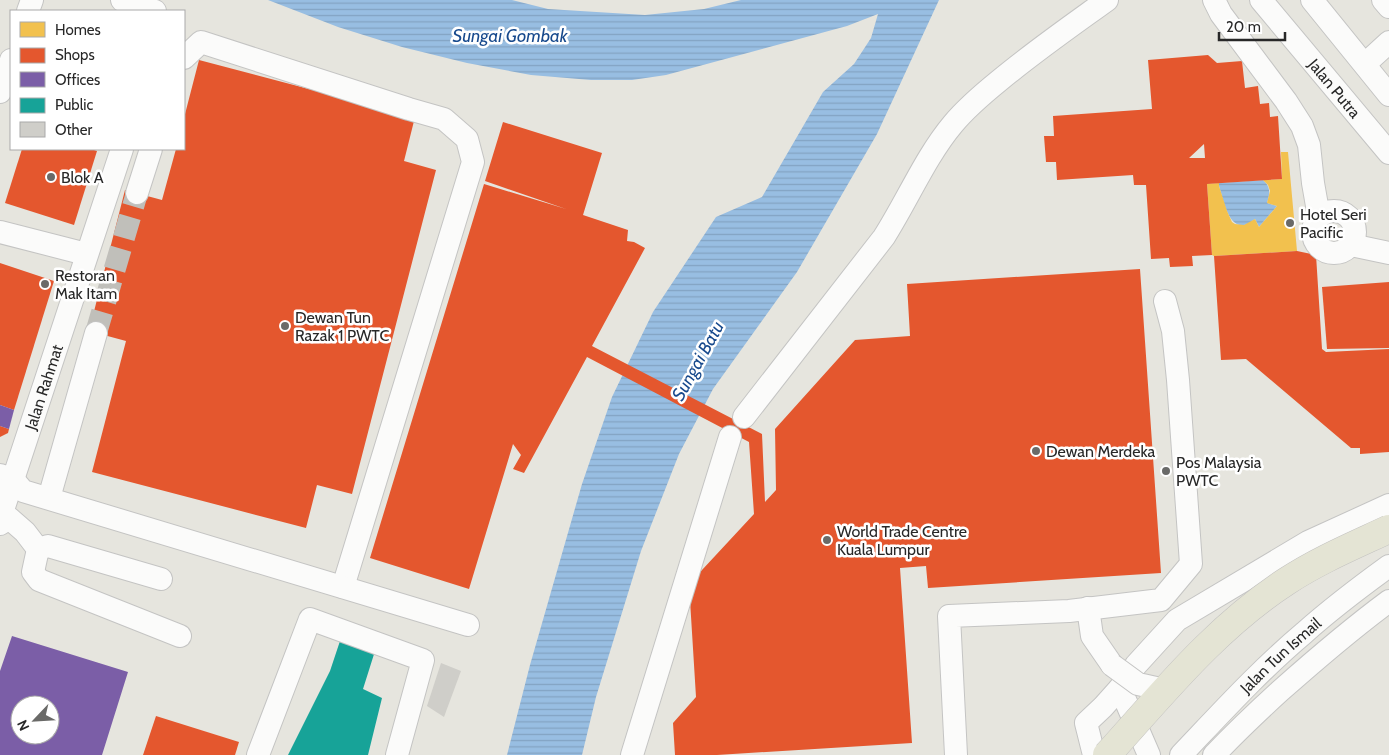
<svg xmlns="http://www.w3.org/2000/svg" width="1389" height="755" viewBox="0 0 1389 755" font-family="Cabin,sans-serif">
<defs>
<pattern id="water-rules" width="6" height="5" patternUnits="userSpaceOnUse" patternTransform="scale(1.25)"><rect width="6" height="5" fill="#98bee2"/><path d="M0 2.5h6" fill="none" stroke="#83a3c2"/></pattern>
</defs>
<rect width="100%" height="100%" fill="#e6e5de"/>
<!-- water -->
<g fill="url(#water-rules)">
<polygon points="268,0 512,0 548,9 645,15 704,9 741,0 939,0 877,134 797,272 713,389 679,454 641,551 596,697 582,755 507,755 530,665 582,484 612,397 653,312 716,217 762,197 823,92 854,64 871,38 878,14 847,26 666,75 632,80 591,80 531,75 467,63 402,47 338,27"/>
<path d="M1263,180C1271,187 1270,194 1267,203L1277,206L1259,227L1255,219C1252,221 1248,225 1244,225C1228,228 1223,198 1219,186V183Z"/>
</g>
<!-- homes -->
<polygon fill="#f2c14e" points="1281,152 1288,152 1297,251 1214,256 1212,255 1207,184 1219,183 1219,186 1227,211 1232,222 1235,224 1244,225 1255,219 1259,227 1277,206 1267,203 1270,191 1268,185 1263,180 1282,179"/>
<!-- shops -->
<g fill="#e4572e" fill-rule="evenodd">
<path d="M1208,55L1217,63L1242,61L1245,88L1258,86L1260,104L1269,103L1270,117L1278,116L1282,179L1207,184L1212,255L1192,256L1193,266L1170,267L1169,258L1151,259L1146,185H1134L1133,175L1057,180L1056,162H1046L1044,136H1054L1053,116L1152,109L1148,60ZM1204,144L1205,158H1189Z"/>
<polygon points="199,60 415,117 404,161 436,170 352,494 317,485 306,528 92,472 126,341 89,331 125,190 162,200 176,149 184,149 184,118"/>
<polygon points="503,122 602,153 583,215 628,230 627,241 634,242 645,248 592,346 762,434 765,502 776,490 775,429 855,340 910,336 907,284 1140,269 1161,573 928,588 926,566 900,568 912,743 717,755 675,755 673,723 696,697 689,584 754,514 749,442 587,357 524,473 513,469 521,455 513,444 469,589 370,558 484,184 566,209 485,181"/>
<polygon points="22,149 91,149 97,151 74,225 5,203"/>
<polygon points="1297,251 1316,255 1322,349 1326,352 1389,349 1389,452 1360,454 1360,448 1351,448 1246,359 1221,360 1214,256"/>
<polygon points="0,263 54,281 14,410 0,405"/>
<polygon points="1389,282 1389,348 1327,349 1322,287"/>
<polygon points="0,426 9,429 8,433 0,437"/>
<polygon points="156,716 239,742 235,755 143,755"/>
</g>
<!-- offices -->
<g fill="#7b5ea7" fill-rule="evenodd">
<polygon points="0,405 14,410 9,429 0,426"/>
<path d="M12,636L128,672L102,755H0V671ZM20,705H50V735H20Z"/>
</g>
<!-- public -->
<polygon fill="#17a398" points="340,641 375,651 363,689 382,698 368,755 288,755 330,671"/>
<!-- building -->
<polygon fill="#cfcec9" points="441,663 461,671 444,717 427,706"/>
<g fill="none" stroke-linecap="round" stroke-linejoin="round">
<!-- minor-tunnel -->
<polyline stroke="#c0bfba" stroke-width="22" stroke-dasharray="22 11" stroke-linecap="butt" points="96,333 137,193"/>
<!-- minor casing -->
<g stroke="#c4c4c3" stroke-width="24">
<g id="minor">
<polyline points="122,0 155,11"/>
<polyline points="1214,0 1221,14 1286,101 1302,126 1309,145 1313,183 1319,217"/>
<path id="s1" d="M1261,0L1389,153"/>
<polyline points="1312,0 1389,95"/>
<polyline points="1383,0 1389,7"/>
<polyline points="28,11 32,0"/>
<polyline points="184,58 201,42 409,109 444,119 467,139 473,162 343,587"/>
<polyline points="1365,64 1389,42"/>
<polyline points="0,92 11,60"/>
<polyline points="137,193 151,149"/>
<circle cx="1334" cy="232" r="21"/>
<polyline points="0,232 86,254"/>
<polyline points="1351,245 1389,253"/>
<path d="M744,417L884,237C907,201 926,156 953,124C967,107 984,93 1000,80C1035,51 1071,26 1107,0"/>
<polyline points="0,475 13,479 23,491 468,625"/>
<polyline points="49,498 96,333"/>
<path id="s2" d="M0,519L122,149"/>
<polyline points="0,524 9,518 25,532 38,549 33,572 39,580 180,636"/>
<polyline points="38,549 48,546 161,579"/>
<polyline points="1088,608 1092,636 1112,665"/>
<polyline points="1120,688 1149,755"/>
<polyline points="258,755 310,619 423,660 397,755"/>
<polyline points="632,755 730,437"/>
<polyline points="956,755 949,616 1069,611 1161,600 1191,564 1178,380 1173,331 1165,301"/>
<polyline points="1094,755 1086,723 1103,707 1120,688 1136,665 1177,620 1308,542 1389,505"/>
<path id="s3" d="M1181,755C1221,713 1260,670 1304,633C1331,609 1360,587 1389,566"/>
<path d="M1214,755C1235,733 1257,712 1280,691C1315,660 1351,629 1389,601"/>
</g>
</g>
<!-- minor -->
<use href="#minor" stroke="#fbfbfa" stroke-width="22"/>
<!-- minor-bridge casing -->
<g stroke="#c4c4c3" stroke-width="24" stroke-linecap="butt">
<polyline id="minor-bridge" points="1112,665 1138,684 1165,690"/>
</g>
<!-- major-bridge casing -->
<g stroke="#c3c2c0" stroke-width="29" stroke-linecap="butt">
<path id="major-bridge" d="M1107,755C1163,693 1216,627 1287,581C1319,560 1355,545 1389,529"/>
</g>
<!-- minor-bridge -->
<use href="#minor-bridge" stroke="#fbfbfa" stroke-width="22"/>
<!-- major-bridge -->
<use href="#major-bridge" stroke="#e4e4d4" stroke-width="28"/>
</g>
<!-- markers -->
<g fill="#6a6a68" stroke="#fff" stroke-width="2">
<circle cx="51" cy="177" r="5"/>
<circle cx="1290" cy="223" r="5"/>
<circle cx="45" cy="284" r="5"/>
<circle cx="285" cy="326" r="5"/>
<circle cx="1036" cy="451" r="5"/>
<circle cx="1166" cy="471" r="5"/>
<circle cx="827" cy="540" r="5"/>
</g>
<g text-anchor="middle" stroke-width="5" stroke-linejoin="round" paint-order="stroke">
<!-- street labels -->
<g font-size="16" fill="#282828" stroke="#fff">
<text dy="6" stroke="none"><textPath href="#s1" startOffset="115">Jalan Putra</textPath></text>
<text dy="6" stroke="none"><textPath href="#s2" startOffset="139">Jalan Rahmat</textPath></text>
<text dy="6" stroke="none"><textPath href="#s3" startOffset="141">Jalan Tun Ismail</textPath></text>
</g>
<!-- poi labels -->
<g font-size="16" fill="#282828" stroke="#fff" text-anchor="start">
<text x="61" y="183">Blok A</text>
<text x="1300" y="220">Hotel Seri<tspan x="1300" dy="18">Pacific</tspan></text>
<text x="55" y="281">Restoran<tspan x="55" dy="18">Mak Itam</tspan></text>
<text x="295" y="323">Dewan Tun<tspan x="295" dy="18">Razak 1 PWTC</tspan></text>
<text x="1046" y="457">Dewan Merdeka</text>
<text x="1176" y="468">Pos Malaysia<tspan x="1176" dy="18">PWTC</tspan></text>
<text x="837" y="537">World Trade Centre<tspan x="837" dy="18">Kuala Lumpur</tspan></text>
</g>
<!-- water labels -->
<g font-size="18" font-style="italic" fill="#184a8d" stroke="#fff">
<text x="510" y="42">Sungai Gombak</text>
<text transform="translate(698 361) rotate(-61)" y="6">Sungai Batu</text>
</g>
</g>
<!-- legend -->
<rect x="10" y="10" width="175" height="140" fill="#ffffff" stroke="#a9a9a9"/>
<rect x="20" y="22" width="25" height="15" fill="#f2c14e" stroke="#a9a9a9"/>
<text x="55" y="35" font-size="15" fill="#282828">Homes</text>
<rect x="20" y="48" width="25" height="15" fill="#e4572e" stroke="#a9a9a9"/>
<text x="55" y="60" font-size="15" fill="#282828">Shops</text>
<rect x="20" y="72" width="25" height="15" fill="#7b5ea7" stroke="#a9a9a9"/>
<text x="55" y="85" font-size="15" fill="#282828">Offices</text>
<rect x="20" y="98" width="25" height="15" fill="#17a398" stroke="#a9a9a9"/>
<text x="55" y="110" font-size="15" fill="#282828">Public</text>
<rect x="20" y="122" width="25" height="15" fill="#cfcec9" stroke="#a9a9a9"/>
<text x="55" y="135" font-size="15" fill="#282828">Other</text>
<!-- north arrow -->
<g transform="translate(35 720) rotate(245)"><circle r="24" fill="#ffffff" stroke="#a9a9a9"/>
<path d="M0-4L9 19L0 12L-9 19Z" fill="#6a6a68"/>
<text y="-8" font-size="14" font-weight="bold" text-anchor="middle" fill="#282828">N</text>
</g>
<!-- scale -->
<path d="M1219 32v8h66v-8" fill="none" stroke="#282828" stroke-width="2.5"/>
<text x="1226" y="32" font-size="15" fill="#282828" stroke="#ffffff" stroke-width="4" paint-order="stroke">20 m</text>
</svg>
